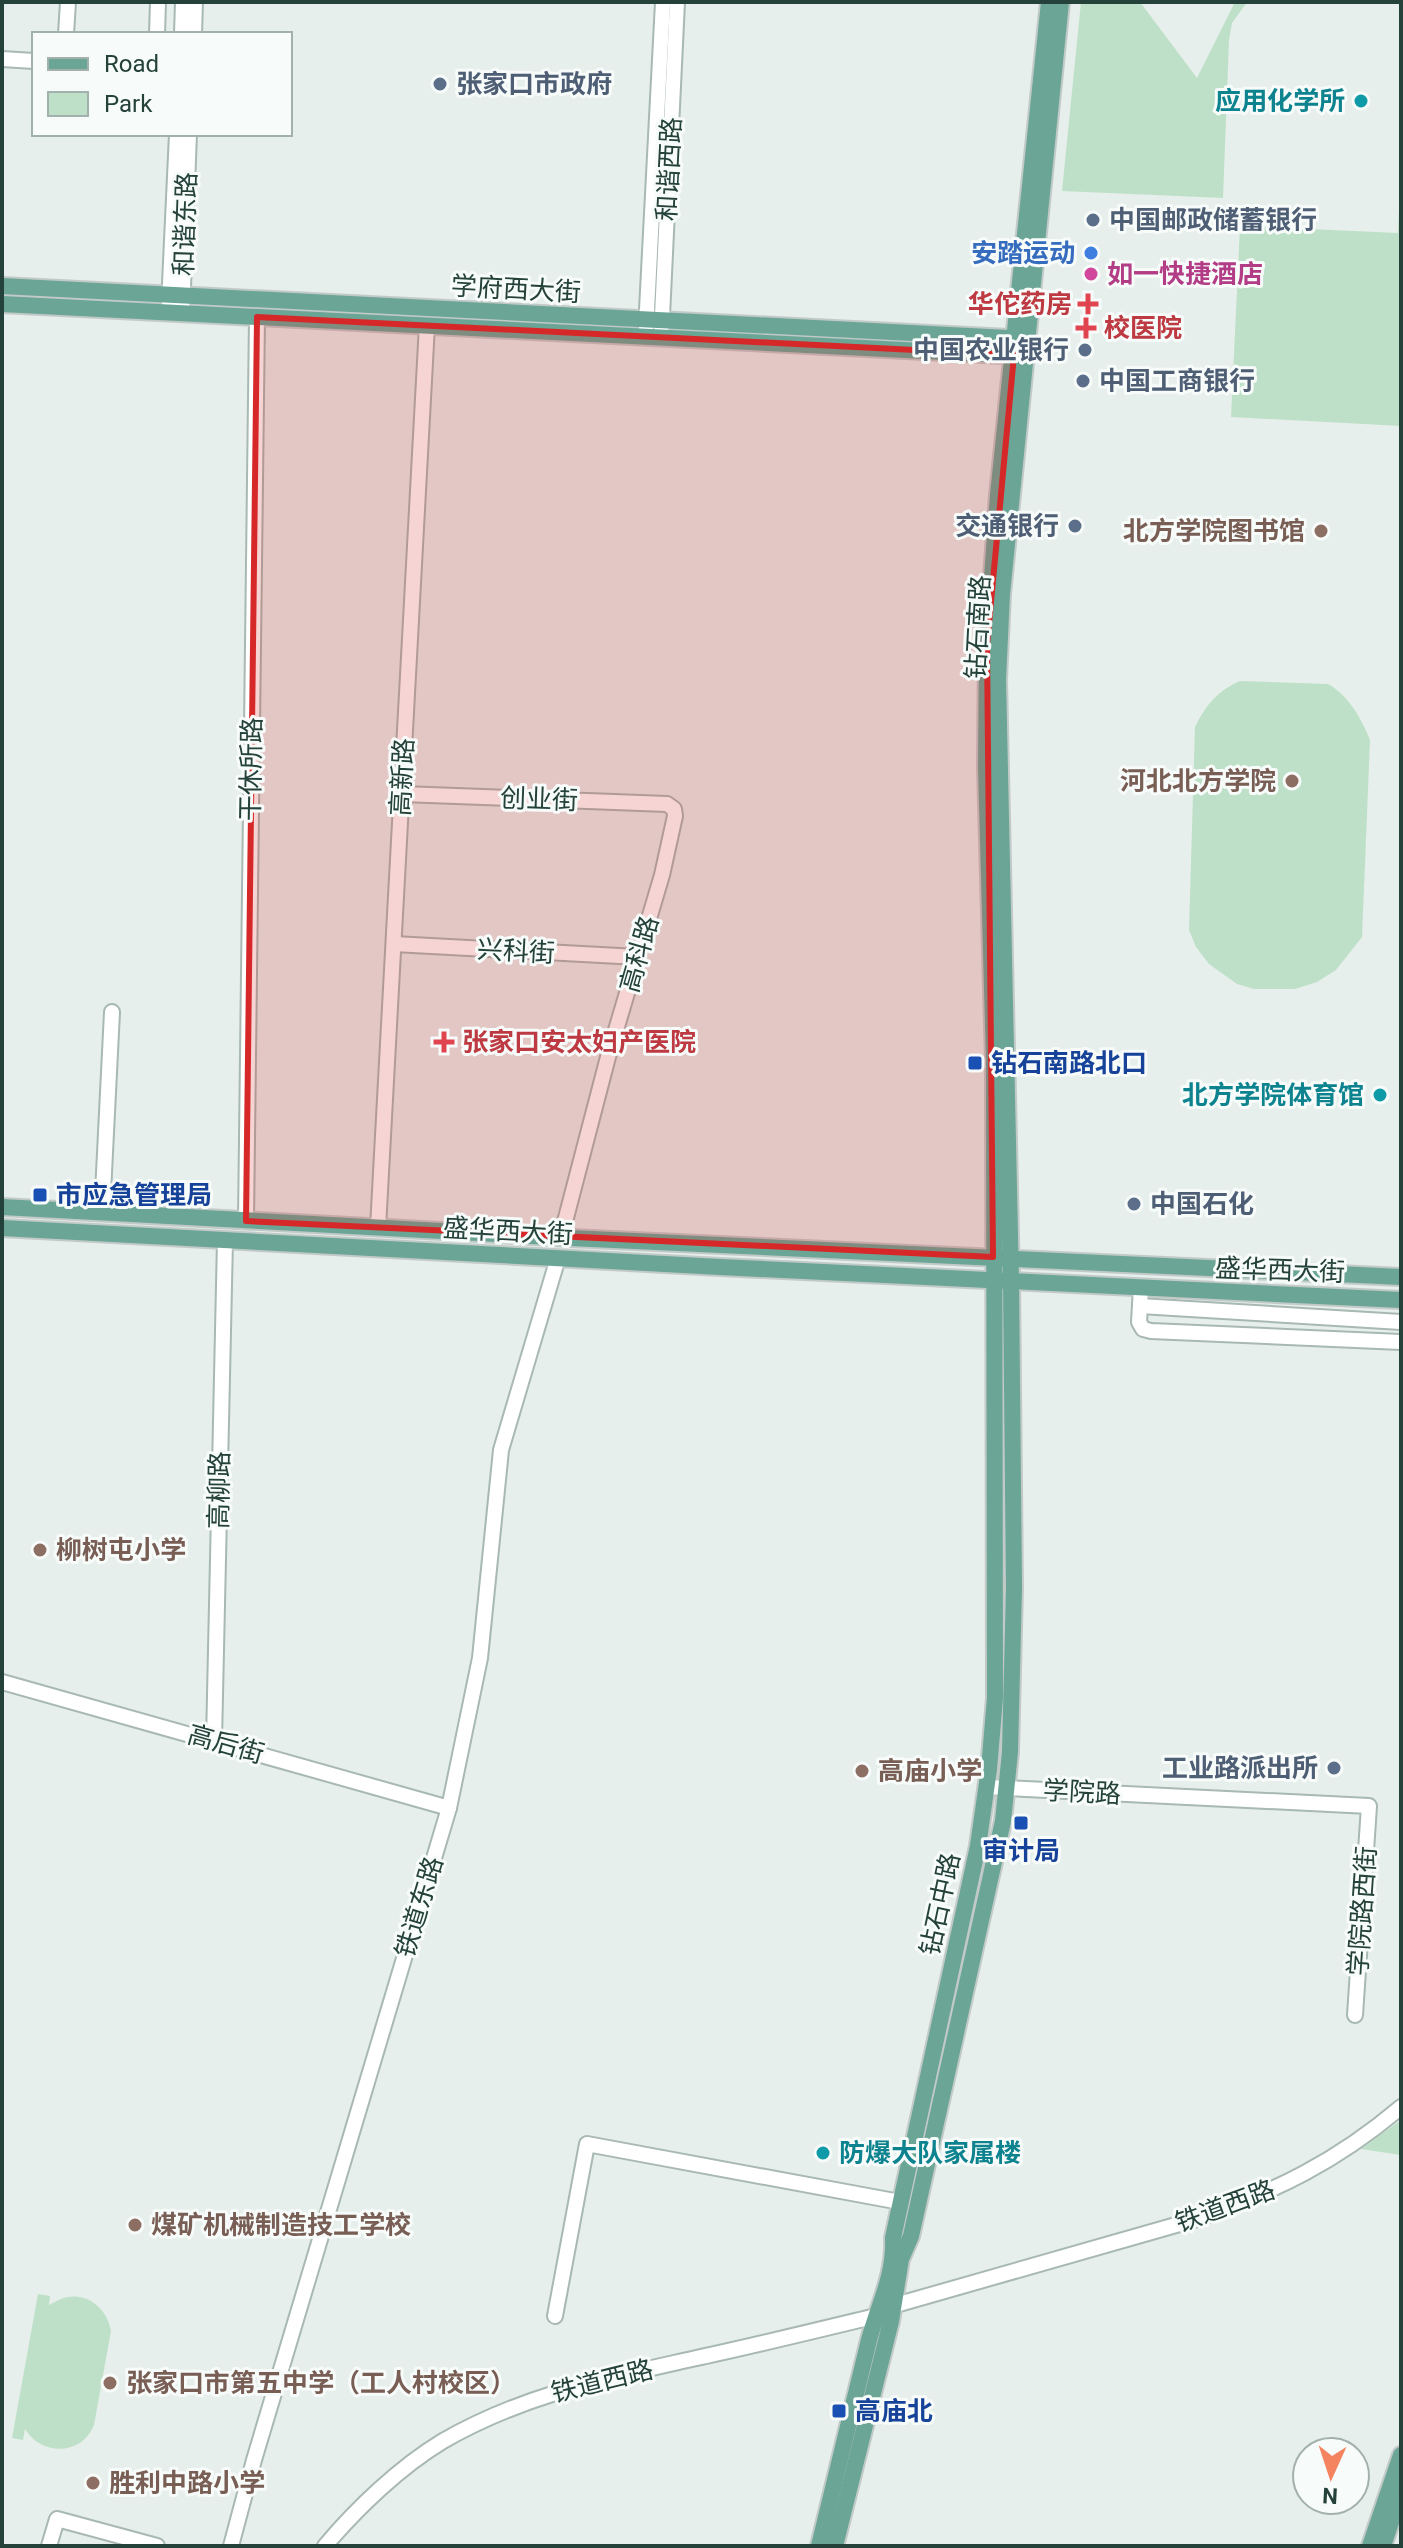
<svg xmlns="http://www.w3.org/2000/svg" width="1403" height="2548" viewBox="0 0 1403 2548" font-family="Roboto,'Noto Sans SC',sans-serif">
<rect width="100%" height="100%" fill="#e6efeb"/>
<!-- green -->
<g fill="#bfe0c8">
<polygon points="1081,2 1140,2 1197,78 1235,2 1247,2 1232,23 1229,40 1223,198 1062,191"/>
<polygon points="1401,161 1401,426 1231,417 1240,226 1398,233"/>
<path d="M1240,681L1328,684C1349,696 1361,718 1370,740L1362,937L1336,970L1317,982L1295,989H1254L1237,984L1209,964L1196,947L1189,930L1195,727C1205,706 1218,690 1240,681Z"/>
<polygon points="1401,2120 1401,2155 1361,2149"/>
<path d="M38,2294L50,2296L49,2305C55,2302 61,2298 68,2297C90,2293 108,2311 111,2331L94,2425C82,2456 41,2456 25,2429L23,2440L12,2438Z"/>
</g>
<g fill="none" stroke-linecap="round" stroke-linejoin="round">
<!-- minor casing -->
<g stroke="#a8b8b2" stroke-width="18">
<g id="minor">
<polyline points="66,34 68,2"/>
<polyline points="157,34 158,2"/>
<polyline points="182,34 183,2"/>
<polyline points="194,34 195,2"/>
<polyline points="2,59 34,61"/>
<polyline points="169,305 177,134"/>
<polyline points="182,313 189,134"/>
<polyline points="646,329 663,2"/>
<polyline points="661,337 677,2"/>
<polyline points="402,794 667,804 674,809 675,816 662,875 608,1057 561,1237"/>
<polyline points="394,944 638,957"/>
<polyline points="102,1213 112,1012"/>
<polyline points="246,1221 257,317"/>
<polyline points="378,1228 427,325"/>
<polyline points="1141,1288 1139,1322 1143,1329 1151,1331 1401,1342"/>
<polyline points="1140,1306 1401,1322"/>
<polyline points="2,1682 449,1808"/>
<polyline points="214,1741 225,1240"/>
<polyline points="986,1787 1369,1806 1355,2015"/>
<path d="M892,2306L1197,2219C1276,2191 1336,2162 1401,2107"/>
<polyline points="555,2316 587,2144 900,2202"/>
<polyline points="49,2546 57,2519 157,2546"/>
<polyline points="231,2546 254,2460 449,1808 480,1658 501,1450 558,1258"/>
<path d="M325,2546C357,2508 400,2467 443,2441C523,2395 603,2379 692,2359C753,2346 814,2331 876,2316"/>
</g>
</g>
<!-- major casing -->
<g stroke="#c2cac8" stroke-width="20">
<g id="major">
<polyline points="2,286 1026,339"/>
<polyline points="2,304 1023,356"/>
<polyline points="2,1207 570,1238 1401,1277"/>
<polyline points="2,1228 720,1267 1401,1300"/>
<path d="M819,2546C836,2477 852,2409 869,2340C878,2306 895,2275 893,2238L978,1846L989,1769L995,1698L994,1061L986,767L987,645L998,495L1049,2"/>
<polyline points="835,2546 891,2321 901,2259 911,2236 1003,1821 1010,1752 1014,1588 1011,1281 998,679 1002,594 1061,2"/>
<polyline points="1370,2546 1401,2455"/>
<polyline points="1383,2546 1401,2492"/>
</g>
</g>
<!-- minor -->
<use href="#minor" stroke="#fff" stroke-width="14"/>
<!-- major -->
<use href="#major" stroke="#6aa596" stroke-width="16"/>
</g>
<!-- marked area -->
<path fill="#d62828" fill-opacity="0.2" stroke="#d62828" stroke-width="6" stroke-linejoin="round" d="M257,317L1014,355L987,645L993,1257L246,1221Z"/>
<!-- markers -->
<g fill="#5c6f8a" stroke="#f7fbf9" stroke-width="3">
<circle cx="440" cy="84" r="8"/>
<circle cx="1093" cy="220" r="8"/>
<circle cx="1085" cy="350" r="8"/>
<circle cx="1083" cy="381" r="8"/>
<circle cx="1075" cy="526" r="8"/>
<circle cx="1134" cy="1204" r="8"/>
<circle cx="1334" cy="1768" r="8"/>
</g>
<g fill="#0f9aa8" stroke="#f7fbf9" stroke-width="3">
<circle cx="1361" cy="101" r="8"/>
<circle cx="1380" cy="1095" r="8"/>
<circle cx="823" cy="2153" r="8"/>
</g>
<circle fill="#3f7fe0" stroke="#f7fbf9" stroke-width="3" cx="1091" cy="253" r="8"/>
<circle fill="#d1479c" stroke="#f7fbf9" stroke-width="3" cx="1091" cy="274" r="8"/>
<g fill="#e0444e" stroke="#f7fbf9" stroke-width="3">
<path d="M1084 292h8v8h8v8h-8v8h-8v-8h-8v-8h8z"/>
<path d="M1082 316h8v8h8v8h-8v8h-8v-8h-8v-8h8z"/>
<path d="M440 1030h8v8h8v8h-8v8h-8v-8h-8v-8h8z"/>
</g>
<g fill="#8d6e63" stroke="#f7fbf9" stroke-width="3">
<circle cx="1321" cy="531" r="8"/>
<circle cx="1292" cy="781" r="8"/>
<circle cx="40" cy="1550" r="8"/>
<circle cx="862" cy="1771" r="8"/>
<circle cx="135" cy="2225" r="8"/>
<circle cx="110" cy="2383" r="8"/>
<circle cx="93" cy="2483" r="8"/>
</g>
<g fill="#1a4fb4" stroke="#f7fbf9" stroke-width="3">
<rect x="967" y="1055" width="16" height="16" rx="4"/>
<rect x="32" y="1187" width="16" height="16" rx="4"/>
<rect x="1013" y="1815" width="16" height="16" rx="4"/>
<rect x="831" y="2403" width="16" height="16" rx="4"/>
</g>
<g text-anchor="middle" stroke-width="6" stroke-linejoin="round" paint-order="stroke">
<!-- service labels -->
<g font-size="26" font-weight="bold" fill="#4e5e75" stroke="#f7fbf9" text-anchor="start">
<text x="456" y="93">张家口市政府</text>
<text x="1109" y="229">中国邮政储蓄银行</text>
<text x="1069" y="359" text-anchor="end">中国农业银行</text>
<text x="1099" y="390">中国工商银行</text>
<text x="1059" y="535" text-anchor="end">交通银行</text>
<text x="1150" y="1213">中国石化</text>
<text x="1318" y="1777" text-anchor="end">工业路派出所</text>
</g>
<!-- culture labels -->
<g font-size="26" font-weight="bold" fill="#0d838f" stroke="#f7fbf9" text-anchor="end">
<text x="1345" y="110">应用化学所</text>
<text x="1364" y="1104">北方学院体育馆</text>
<text x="839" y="2162" text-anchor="start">防爆大队家属楼</text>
</g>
<!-- street labels -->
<g font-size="26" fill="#24423a" stroke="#f7fbf9">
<text transform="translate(669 169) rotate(-87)" y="9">和谐西路</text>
<text transform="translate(185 224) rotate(-88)" y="9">和谐东路</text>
<text transform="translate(516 289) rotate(3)" y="9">学府西大街</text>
<text transform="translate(978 627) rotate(-87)" y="9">钻石南路</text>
<text transform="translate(251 769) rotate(-89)" y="9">干休所路</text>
<text transform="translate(402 777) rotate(-87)" y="9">高新路</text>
<text transform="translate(539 799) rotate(2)" y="9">创业街</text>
<text transform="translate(516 951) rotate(3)" y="9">兴科街</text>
<text transform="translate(639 954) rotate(-74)" y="9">高科路</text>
<text transform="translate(508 1231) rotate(3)" y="9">盛华西大街</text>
<text transform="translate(1280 1270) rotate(2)" y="9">盛华西大街</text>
<text transform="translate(219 1490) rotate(-89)" y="9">高柳路</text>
<text transform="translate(226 1744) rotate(16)" y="9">高后街</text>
<text transform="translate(1082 1792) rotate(3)" y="9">学院路</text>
<text transform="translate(940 1904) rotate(-78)" y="9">钻石中路</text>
<text transform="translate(419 1907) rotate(-73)" y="9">铁道东路</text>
<text transform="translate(1362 1911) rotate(-86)" y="9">学院路西街</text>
<text transform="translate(1225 2206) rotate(-20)" y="9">铁道西路</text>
<text transform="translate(602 2381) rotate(-14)" y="9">铁道西路</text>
</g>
<!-- shop labels -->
<g font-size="26" font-weight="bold" fill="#366cbe" stroke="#f7fbf9" text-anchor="end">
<text x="1075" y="262">安踏运动</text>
</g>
<!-- hotel labels -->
<g font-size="26" font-weight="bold" fill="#b23c85" stroke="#f7fbf9" text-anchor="start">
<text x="1107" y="283">如一快捷酒店</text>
</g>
<!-- health labels -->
<g font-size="26" font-weight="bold" fill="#be3a42" stroke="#f7fbf9" text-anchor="start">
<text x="1072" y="313" text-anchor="end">华佗药房</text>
<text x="1104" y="337">校医院</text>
<text x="462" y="1051">张家口安太妇产医院</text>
</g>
<!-- education labels -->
<g font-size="26" font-weight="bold" fill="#785e54" stroke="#f7fbf9" text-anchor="start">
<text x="1305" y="540" text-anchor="end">北方学院图书馆</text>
<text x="1276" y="790" text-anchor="end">河北北方学院</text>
<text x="56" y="1559">柳树屯小学</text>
<text x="878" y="1780">高庙小学</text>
<text x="151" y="2234">煤矿机械制造技工学校</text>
<text x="126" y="2392">张家口市第五中学（工人村校区）</text>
<text x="109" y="2492">胜利中路小学</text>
</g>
<!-- transit labels -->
<g font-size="26" font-weight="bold" fill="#164399" stroke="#f7fbf9" text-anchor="start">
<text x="991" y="1072">钻石南路北口</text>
<text x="56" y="1204">市应急管理局</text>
<text x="1021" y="1860" text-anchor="middle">审计局</text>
<text x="855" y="2420">高庙北</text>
</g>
</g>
<!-- border -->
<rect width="1403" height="2548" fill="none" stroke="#24423a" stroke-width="8"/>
<!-- legend -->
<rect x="32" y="32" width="260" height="104" fill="#f7fbf9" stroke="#a3b1ad" stroke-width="2"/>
<rect x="48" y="58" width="40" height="12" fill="#6aa596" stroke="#a3b1ad" stroke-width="2"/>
<text x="104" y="72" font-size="24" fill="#24423a">Road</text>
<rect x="48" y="92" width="40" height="24" fill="#bfe0c8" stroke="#a3b1ad" stroke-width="2"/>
<text x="104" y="112" font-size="24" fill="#24423a">Park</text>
<!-- north arrow -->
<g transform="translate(1331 2476) rotate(183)"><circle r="38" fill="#f7fbf9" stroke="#a3b1ad" stroke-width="2"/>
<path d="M0-6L14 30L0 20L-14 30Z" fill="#f4845f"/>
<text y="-12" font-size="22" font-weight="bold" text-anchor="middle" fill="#24423a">N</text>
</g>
</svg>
